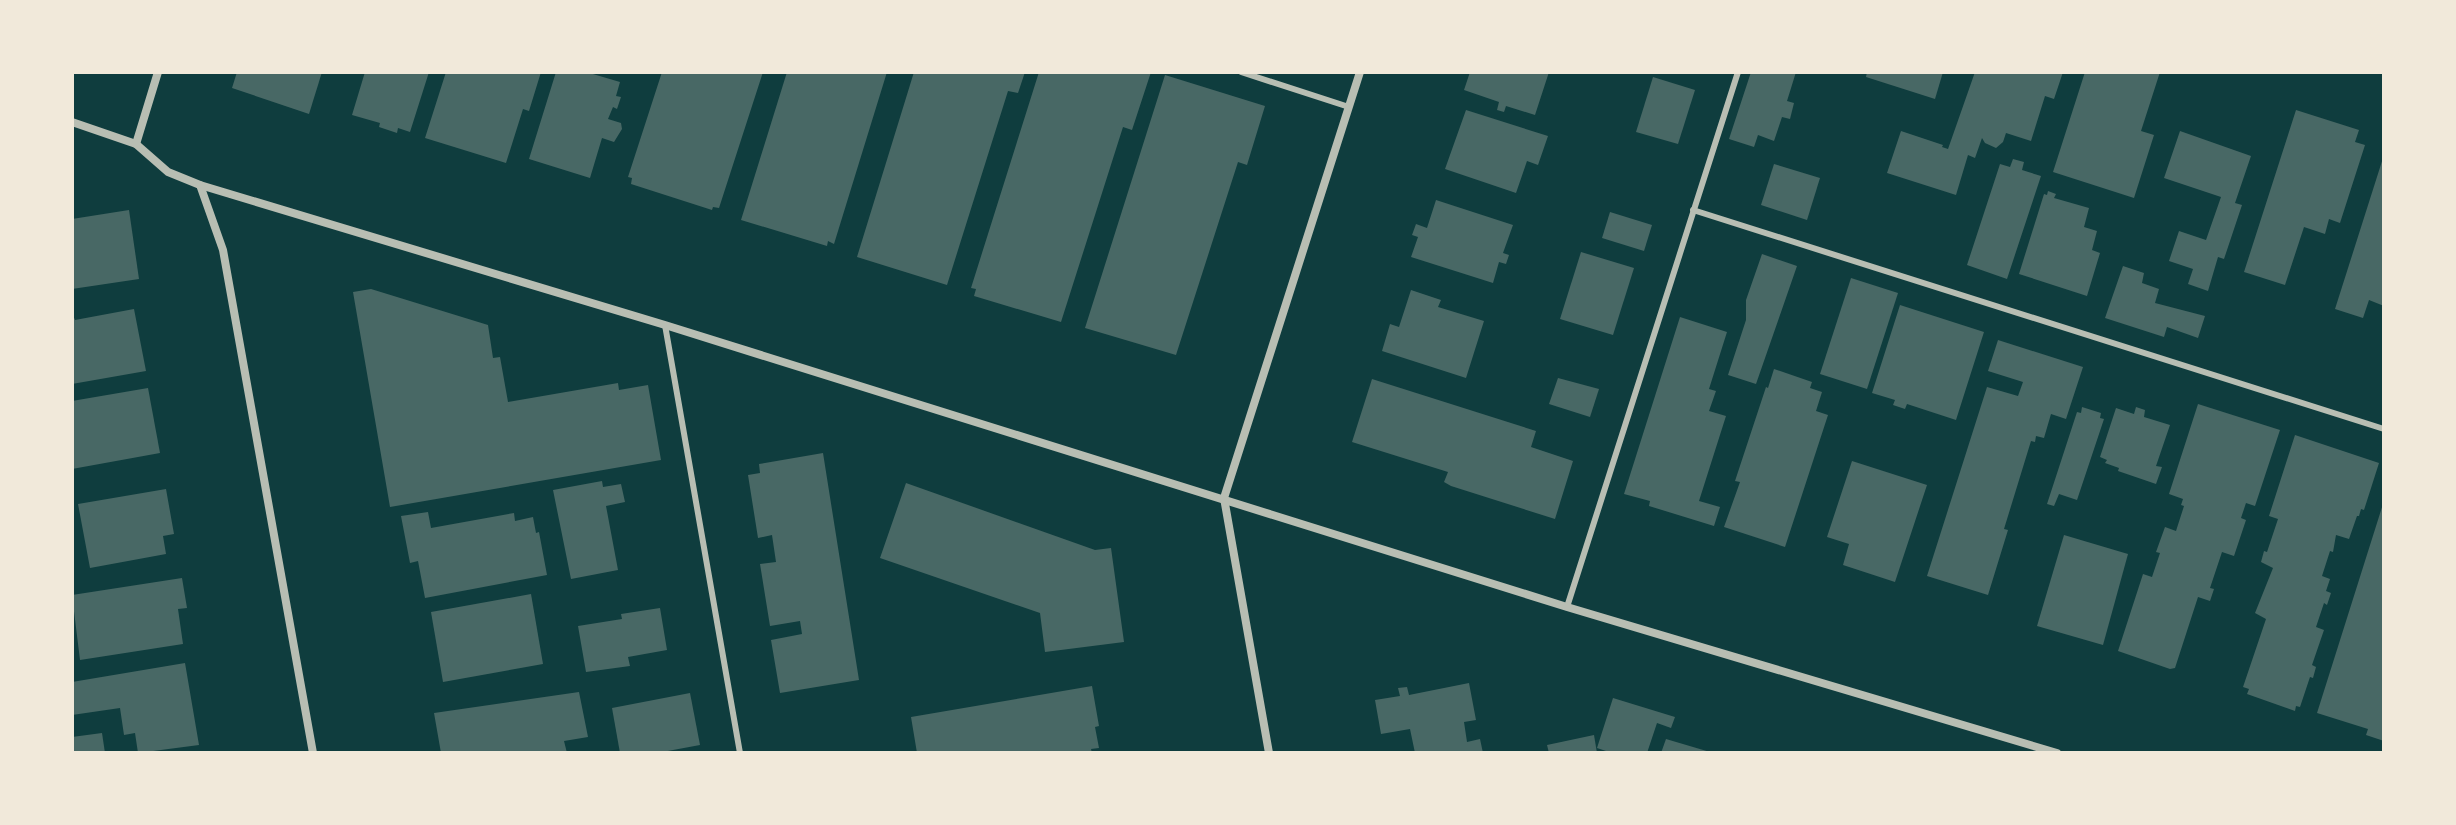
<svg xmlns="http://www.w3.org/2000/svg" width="2456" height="825" viewBox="0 0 2456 825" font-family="Commissioner,sans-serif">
<rect width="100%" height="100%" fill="#0f3d3e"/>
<!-- building -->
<g fill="#486865">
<polygon points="237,72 322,72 309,114 232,88"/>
<polygon points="365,72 429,72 410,132 398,128 397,133 379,127 380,123 352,115"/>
<polygon points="446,72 541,72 529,111 523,109 506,163 425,138"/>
<polygon points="556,72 586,72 620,82 616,96 621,97 617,109 613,107 608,119 621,123 622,129 614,142 602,138 590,178 529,159"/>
<polygon points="662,72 763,72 719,208 713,207 712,210 631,184 632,178 628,177"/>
<polygon points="787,72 887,72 834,244 828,241 827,246 741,220"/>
<polygon points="914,72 1025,72 1018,93 1008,91 947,285 857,257"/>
<polygon points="1039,72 1151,72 1132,130 1123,127 1061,322 974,296 976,289 971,288"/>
<polygon points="1470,72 1549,72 1535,115 1506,106 1504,112 1497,110 1499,102 1464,90"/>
<polygon points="1751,72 1796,72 1787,101 1794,103 1790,119 1782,117 1774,141 1758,135 1754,147 1729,139"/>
<polygon points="1867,72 1943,72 1935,99 1866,77"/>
<polygon points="1975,72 2063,72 2054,99 2045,96 2031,141 2006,133 2003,142 1996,148 1985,143 1982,138 1975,158 1968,155 1956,195 1887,173 1901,131 1943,145 1942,147 1948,149"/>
<polygon points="2085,72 2160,72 2141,131 2154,135 2134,198 2053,172"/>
<polygon points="1165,75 1265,106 1247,165 1238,162 1176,355 1085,328"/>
<polygon points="1653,77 1695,90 1678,144 1636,132"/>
<polygon points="1466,110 1548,136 1538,165 1527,161 1516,193 1445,169"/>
<polygon points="2296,110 2359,130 2355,142 2365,145 2340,223 2329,219 2325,234 2304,227 2285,285 2244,272"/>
<polygon points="2180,131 2251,156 2235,203 2242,205 2224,259 2218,257 2208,291 2188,284 2193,269 2169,261 2179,231 2206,240 2221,197 2164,178"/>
<polygon points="2383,158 2384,306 2369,300 2363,318 2335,309"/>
<polygon points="2013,159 2024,162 2022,170 2041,176 2007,279 1967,265 2000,164 2010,167"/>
<polygon points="1774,164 1820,178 1807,220 1761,205"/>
<polygon points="2048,191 2056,194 2054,198 2089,208 2084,227 2097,231 2092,250 2100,253 2087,296 2019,274 2044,194 2047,195"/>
<polygon points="1436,200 1513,225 1503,253 1509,255 1506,264 1499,262 1493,283 1411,257 1418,237 1412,235 1416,224 1427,228"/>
<polygon points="129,210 139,279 72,289 72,219"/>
<polygon points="1610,212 1652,225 1644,251 1602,238"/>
<polygon points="1581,252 1634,268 1613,335 1560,319"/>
<polygon points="1762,254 1797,266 1756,384 1728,375 1746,320 1746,300"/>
<polygon points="2123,266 2144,273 2142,283 2159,289 2155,303 2205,316 2198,338 2167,327 2164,337 2105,318"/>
<polygon points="1851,278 1898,293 1867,389 1820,374"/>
<polygon points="371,289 488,325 493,358 500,357 508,402 618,383 619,390 648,385 661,460 390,507 353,292"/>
<polygon points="1411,290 1441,300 1438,307 1484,321 1466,378 1382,351 1390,324 1399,327"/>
<polygon points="1900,305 1984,332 1956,420 1907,404 1905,409 1893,405 1895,400 1872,393"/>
<polygon points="134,309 146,371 72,384 72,313 75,320"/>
<polygon points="1680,317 1727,332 1709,389 1716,391 1709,411 1726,416 1699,501 1720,507 1714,526 1649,506 1650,501 1624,494"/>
<polygon points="1998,340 2083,367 2066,419 2051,414 2044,438 2036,436 2035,442 2031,441 2004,529 2008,530 1988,595 1927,576 1987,387 2018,396 2023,382 1988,371"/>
<polygon points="1774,369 1812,382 1810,388 1822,392 1816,411 1828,415 1785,547 1724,527 1740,482 1735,481 1766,387 1768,388"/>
<polygon points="1558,378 1599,389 1590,417 1549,404"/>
<polygon points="1372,379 1536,431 1531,447 1573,461 1555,519 1451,486 1444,482 1448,472 1352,442"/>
<polygon points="148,388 160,453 72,469 72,401"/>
<polygon points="2198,404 2280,430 2255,506 2246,503 2241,518 2246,520 2234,556 2222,552 2210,588 2214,589 2210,601 2198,597 2175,668 2170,669 2118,651 2143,574 2152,577 2160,553 2156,552 2165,527 2176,531 2184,506 2181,505 2183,499 2169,494"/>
<polygon points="2082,407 2101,413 2100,418 2104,419 2077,500 2059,494 2054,506 2047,504 2077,412 2081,413"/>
<polygon points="2136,407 2145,410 2144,417 2170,425 2156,466 2162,467 2156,484 2118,471 2119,468 2105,463 2107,460 2100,457 2116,408 2134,414"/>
<polygon points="2295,435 2379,463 2364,510 2361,509 2359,516 2357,516 2349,539 2336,535 2333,552 2330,551 2322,576 2330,579 2326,591 2331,593 2327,605 2324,603 2316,627 2324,630 2312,665 2316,667 2313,678 2310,677 2300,707 2296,706 2295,711 2247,694 2249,689 2243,687 2266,619 2255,613 2273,568 2261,562 2264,551 2267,552 2278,519 2269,516"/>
<polygon points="823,453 859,680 780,693 771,640 802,634 800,621 770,626 760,564 776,562 772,535 758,538 748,475 760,473 759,464"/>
<polygon points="1852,461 1927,485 1895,582 1843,565 1849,544 1827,537"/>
<polygon points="602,481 603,487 621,484 625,502 606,506 618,570 571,579 553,490"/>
<polygon points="906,483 1095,550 1111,548 1124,642 1045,652 1040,613 880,558"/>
<polygon points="166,489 174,534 163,536 166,554 90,568 78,504"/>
<polygon points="2383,504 2384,504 2384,741 2366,735 2368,729 2317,713"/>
<polygon points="428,512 431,528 514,513 515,521 533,517 536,533 539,532 547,575 425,598 418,561 410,563 401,516"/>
<polygon points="2064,535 2128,554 2103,645 2037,626"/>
<polygon points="182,578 187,608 178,609 183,644 80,660 72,595"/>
<polygon points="531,594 543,664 443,682 431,612"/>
<polygon points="660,608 667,650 628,657 630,666 586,672 578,626 622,619 621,614"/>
<polygon points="185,663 199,745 138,753 135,733 124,735 120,708 72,715 72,682"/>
<polygon points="1469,683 1476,720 1464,722 1467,742 1480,739 1483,753 1415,753 1410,729 1381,734 1375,700 1400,696 1398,688 1407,687 1409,695"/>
<polygon points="1092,686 1099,726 1095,727 1099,748 1091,749 1092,753 917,753 911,717"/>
<polygon points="579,692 588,737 564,741 567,753 441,753 434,713"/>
<polygon points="690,693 700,745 657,753 620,753 612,708"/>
<polygon points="1613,698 1675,717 1671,728 1657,723 1647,753 1612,753 1597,748"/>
<polygon points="102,733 105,753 72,753 72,737"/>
<polygon points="1594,735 1597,753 1549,753 1547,745"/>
<polygon points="1666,739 1710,752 1709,753 1661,753"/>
</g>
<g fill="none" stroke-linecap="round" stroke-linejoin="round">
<!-- service -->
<g stroke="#b8beb3" stroke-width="6">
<polyline points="1241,72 1349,107"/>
<polyline points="1693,210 2384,429"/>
<polyline points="665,325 740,753"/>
<polyline points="1567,607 1738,72"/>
</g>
<!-- minor -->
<g stroke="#b8beb3" stroke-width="8">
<polyline points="72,122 136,144 168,172 200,185 665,325 1567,607 2057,753"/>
<polyline points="136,144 158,72"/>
<polyline points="200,185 223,250 313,753"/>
<polyline points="1269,753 1224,498 1360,72"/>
</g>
</g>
<!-- border -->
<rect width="2456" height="825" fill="none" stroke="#f1e9da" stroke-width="148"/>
</svg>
